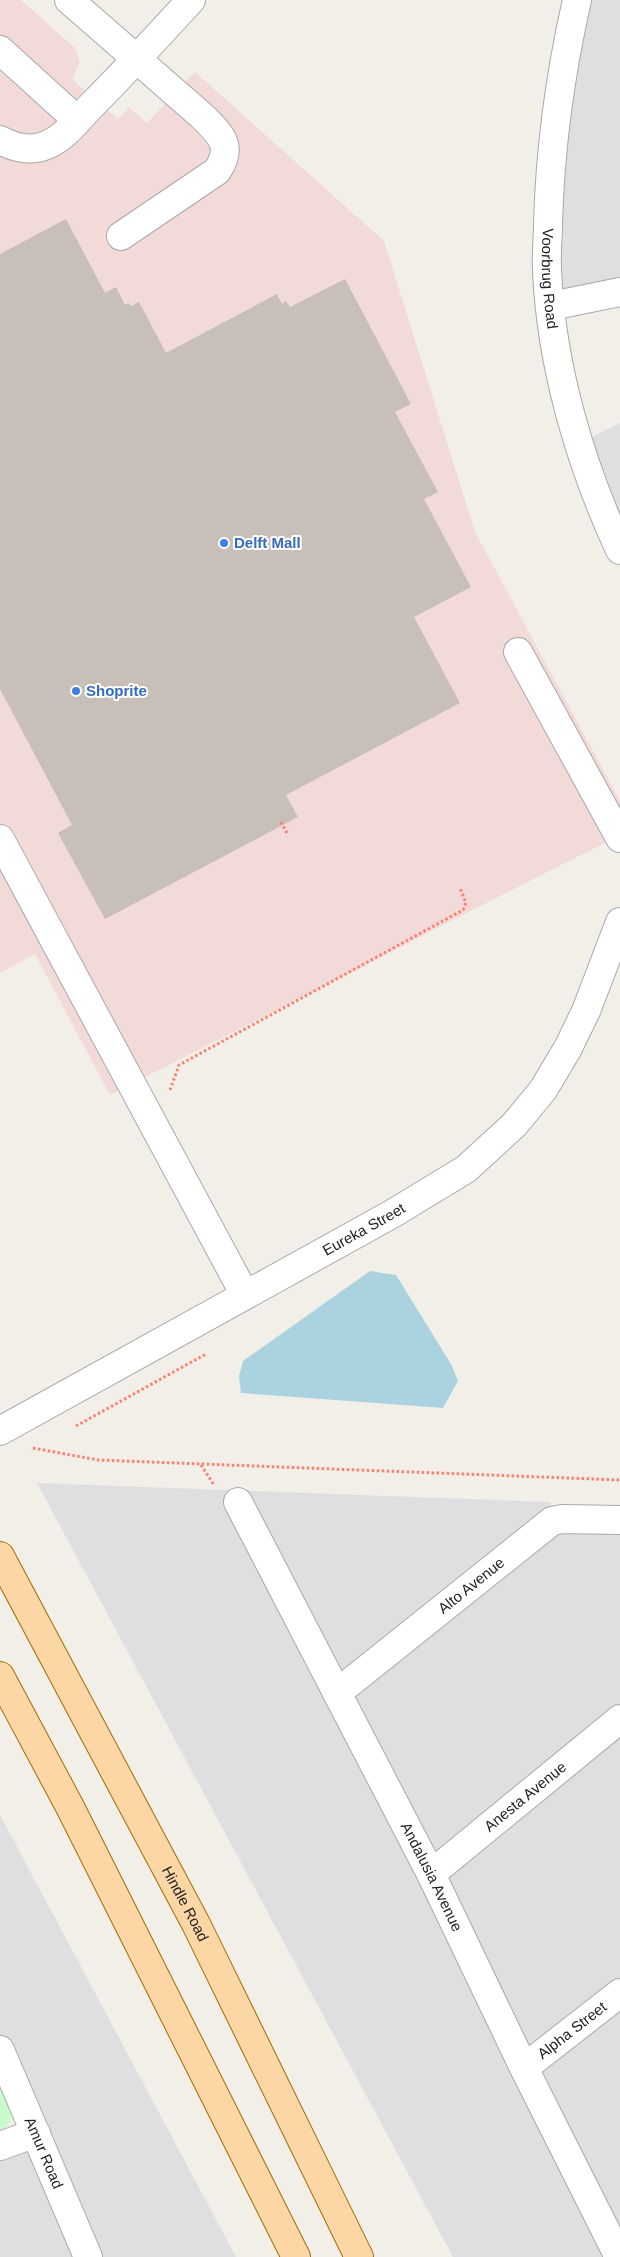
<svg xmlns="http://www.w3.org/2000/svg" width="620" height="2257" viewBox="0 0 620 2257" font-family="Helvetica,sans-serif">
<rect width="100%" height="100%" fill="#f2efe9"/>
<!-- residential -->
<g fill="#e0dfdf">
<polygon points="579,0 620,0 620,290 552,305"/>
<polygon points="620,423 620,546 581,443"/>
<polygon points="37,1483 550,1502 555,1519 620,1518 620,2257 453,2257"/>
<polygon points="0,1815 236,2257 0,2257 0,2145 36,2132 0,2047"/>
</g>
<!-- commercial -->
<polygon fill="#f2dad9" points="0,0 21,0 75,48 80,62 72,79 118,119 129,107 147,123 195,72 384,241 475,532 620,801 620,835 110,1095 35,954 0,973"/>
<!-- park -->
<path fill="#c8facc" d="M0,2081C7,2097 21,2120 0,2132Z"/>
<!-- water -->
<polygon fill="#aad3df" points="370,1271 396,1275 451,1364 458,1381 443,1408 241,1393 239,1376 243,1361"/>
<!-- building -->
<polygon fill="#c7bfb8" points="66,219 105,293 116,287 125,305 129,303 131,306 139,302 166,353 277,294 282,304 286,301 290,307 345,279 411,404 395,412 438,492 424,499 471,587 414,617 460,703 286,795 298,817 105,919 58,833 72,825 0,689 0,254"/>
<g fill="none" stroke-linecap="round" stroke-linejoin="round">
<!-- minor casing -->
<g stroke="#a9a9a9" stroke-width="30">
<g id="minor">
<path d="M69,0L202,116C221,135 234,146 217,171L121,236"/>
<path id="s1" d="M577,0C560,75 550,148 548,224C548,239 546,255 547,270C551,365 580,464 620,550"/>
<polyline points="0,50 77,120"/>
<path d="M0,140C13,147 26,151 41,147C63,141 78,119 93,104C127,70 159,35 191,0"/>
<polyline points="551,306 620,292"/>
<polyline points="518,652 620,838"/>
<polyline points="0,839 245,1295"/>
<path id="s2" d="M0,1431L392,1214L466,1169L514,1125L543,1090L568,1048L586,1011L620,922"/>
<path id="s3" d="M238,1502L431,1874L524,2068L619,2257"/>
<path id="s4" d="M337,1693L552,1521L562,1519L620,1520"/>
<path id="s5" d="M431,1874L620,1719"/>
<path id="s6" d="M0,2050L88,2257"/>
<path id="s7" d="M524,2068L620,1993"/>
<polyline points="0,2146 36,2133"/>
</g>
</g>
<!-- major casing -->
<g stroke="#a06b00" stroke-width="30">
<g id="major">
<path id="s8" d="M0,1556L196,1924L359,2257"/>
<polyline points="0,1676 70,1807 296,2257"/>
</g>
</g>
<!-- path -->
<g stroke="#fa8072" stroke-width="3" stroke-dasharray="2.5 2.5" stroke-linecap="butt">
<polyline points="281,822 287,833"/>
<polyline points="170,1090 179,1065 463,910 466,903 460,888"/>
<polyline points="76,1426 206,1354"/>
<polyline points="33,1448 98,1460 620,1480"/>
<polyline points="201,1465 214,1485"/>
</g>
<!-- minor -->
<use href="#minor" stroke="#fff" stroke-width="28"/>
<!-- major -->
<use href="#major" stroke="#fcd6a4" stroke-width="28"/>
</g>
<!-- markers -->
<g fill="#3f7fe0" stroke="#fff" stroke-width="2">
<circle cx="224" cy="543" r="5"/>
<circle cx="76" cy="691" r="5"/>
</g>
<g text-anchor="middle" stroke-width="4" stroke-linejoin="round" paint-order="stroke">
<!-- street labels -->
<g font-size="15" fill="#222" stroke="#fff">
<text dy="5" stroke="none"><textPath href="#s1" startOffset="281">Voorbrug Road</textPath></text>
<text dy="5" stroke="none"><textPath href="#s2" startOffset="416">Eureka Street</textPath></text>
<text dy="5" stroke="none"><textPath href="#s4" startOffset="172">Alto Avenue</textPath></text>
<text dy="5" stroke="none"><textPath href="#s5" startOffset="122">Anesta Avenue</textPath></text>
<text dy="5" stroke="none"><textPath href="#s3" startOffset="422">Andalusia Avenue</textPath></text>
<text dy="5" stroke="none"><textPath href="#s8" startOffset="394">Hindle Road</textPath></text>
<text dy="5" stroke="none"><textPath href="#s7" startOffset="61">Alpha Street</textPath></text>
<text dy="5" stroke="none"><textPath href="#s6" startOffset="112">Amur Road</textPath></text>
</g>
<!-- shop labels -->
<g font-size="15" font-weight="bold" fill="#366cbe" stroke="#fff" text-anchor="start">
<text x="234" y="548">Delft Mall</text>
<text x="86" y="696">Shoprite</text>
</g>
</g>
</svg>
